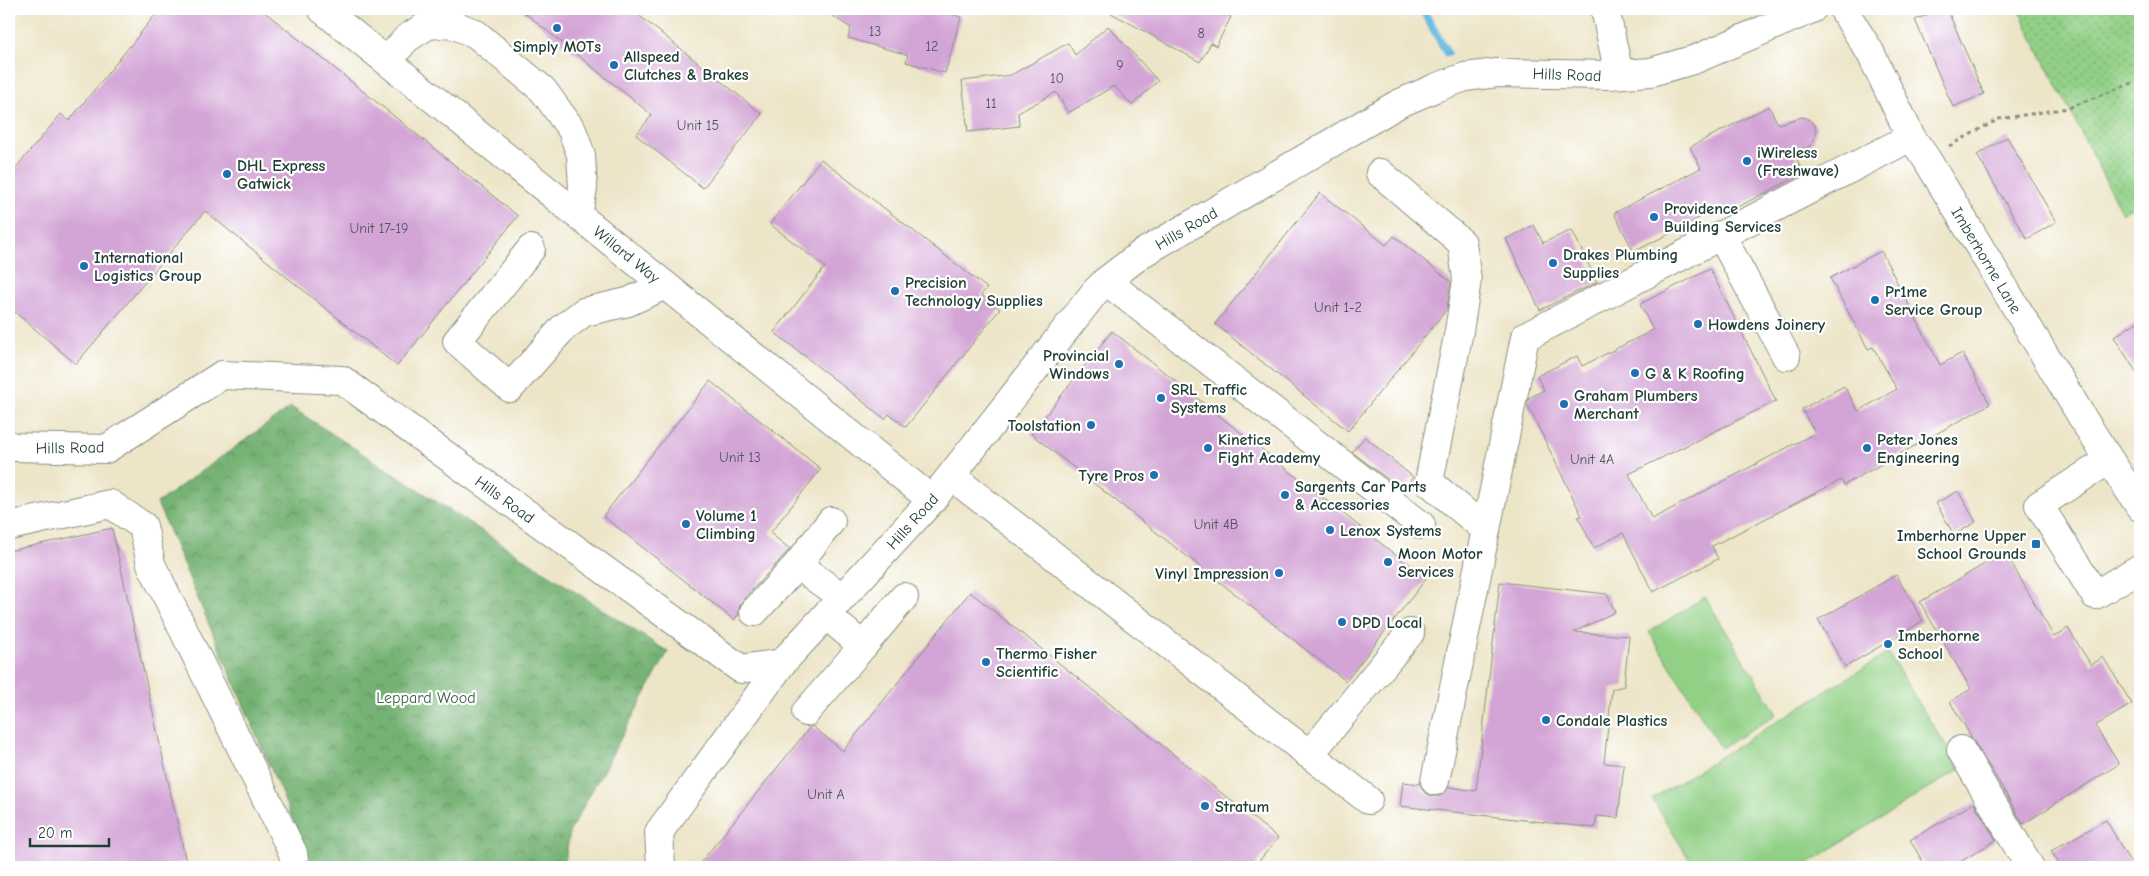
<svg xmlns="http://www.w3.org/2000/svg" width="2149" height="876" viewBox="0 0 2149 876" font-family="'Comic Neue',sans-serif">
<defs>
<pattern id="forest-crowns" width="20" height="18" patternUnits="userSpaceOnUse" patternTransform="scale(1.25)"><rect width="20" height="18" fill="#75b273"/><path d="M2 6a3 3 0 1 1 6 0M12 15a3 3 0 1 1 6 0" fill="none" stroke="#5f925f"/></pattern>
<pattern id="garden-dots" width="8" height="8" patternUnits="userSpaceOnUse" patternTransform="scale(1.25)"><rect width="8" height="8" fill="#92d086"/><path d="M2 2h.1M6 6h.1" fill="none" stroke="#77aa6e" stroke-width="1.8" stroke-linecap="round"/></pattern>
</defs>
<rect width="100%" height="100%" fill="#fff"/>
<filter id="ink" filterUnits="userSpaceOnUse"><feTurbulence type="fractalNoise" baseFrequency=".02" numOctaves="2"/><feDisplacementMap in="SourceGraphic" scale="10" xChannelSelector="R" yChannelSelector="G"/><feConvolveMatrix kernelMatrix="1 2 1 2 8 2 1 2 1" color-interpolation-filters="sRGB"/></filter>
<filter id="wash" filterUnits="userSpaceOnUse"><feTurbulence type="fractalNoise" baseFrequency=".0096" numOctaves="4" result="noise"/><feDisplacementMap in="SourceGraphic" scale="20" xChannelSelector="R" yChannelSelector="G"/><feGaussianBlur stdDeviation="1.12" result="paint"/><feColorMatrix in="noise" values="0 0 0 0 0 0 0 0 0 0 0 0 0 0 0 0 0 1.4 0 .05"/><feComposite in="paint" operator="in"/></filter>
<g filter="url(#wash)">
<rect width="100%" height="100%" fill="#ede5c8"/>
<!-- forest -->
<polygon fill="url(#forest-crowns)" stroke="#4a7854" points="291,407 668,652 570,831 564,867 313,867 157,503"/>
<!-- garden -->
<polygon fill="url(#garden-dots)" stroke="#58865d" points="2018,9 2140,9 2140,204 2122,213"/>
<!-- pitch -->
<g fill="#92d086" stroke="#58865d">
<polygon points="1705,597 1777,714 1721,748 1649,632"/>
<polygon points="1888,653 1960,769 1802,867 1694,867 1652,799"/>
</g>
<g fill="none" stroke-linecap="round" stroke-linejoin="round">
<!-- stream -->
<polyline stroke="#62b7de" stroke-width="8" points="1422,9 1447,53"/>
</g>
<g id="blocks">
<!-- building -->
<g fill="#d3a4d6">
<polygon points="160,9 261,9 518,216 397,366 205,211 76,364 9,307 9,176 61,114 69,121"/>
<polygon points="520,9 631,9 762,114 703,188 636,135 652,115"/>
<polygon points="822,9 934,9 961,17 945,73 906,62 908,55 848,38 851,28"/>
<polygon points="1104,9 1216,9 1231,17 1216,46 1211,43 1200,62"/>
<polygon points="1941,9 1947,9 1984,94 1953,107 1915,20"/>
<polygon points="1108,26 1158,81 1132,105 1114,86 1068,113 1056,92 1018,113 1019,126 968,132 962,81 1011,75 1068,43 1075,55"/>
<polygon points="1769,106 1778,124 1802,117 1807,118 1815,125 1816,130 1814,140 1811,145 1794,154 1804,173 1724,214 1720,207 1634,252 1614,213 1701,168 1690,147"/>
<polygon points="2007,137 2056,222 2027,239 1977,155"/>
<polygon points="821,159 987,288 981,295 1000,309 906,427 889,414 885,419 774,332 825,267 770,224"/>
<polygon points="1320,193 1386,245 1394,236 1451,282 1447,309 1348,431 1215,324"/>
<polygon points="1534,225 1543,243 1572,230 1597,282 1540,310 1506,239"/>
<polygon points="1881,251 1940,365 1962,353 1990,404 1844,485 1841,480 1712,546 1718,559 1653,592 1623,533 1594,548 1578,517 1582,516 1527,404 1529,398 1544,390 1537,376 1577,356 1582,366 1653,330 1640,304 1710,269 1776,401 1629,474 1652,519 1815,433 1802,409 1844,386 1858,411 1897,389 1873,347 1868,349 1830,278"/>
<polygon points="2140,320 2140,378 2114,337"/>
<polygon points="1112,331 1426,579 1346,681 1031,434"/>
<polygon points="710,381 821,469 770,533 790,549 742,601 739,608 739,614 734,620 603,516"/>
<polygon points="1365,437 1413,477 1402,490 1352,452"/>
<polygon points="1958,491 1976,522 1954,535 1936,503"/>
<polygon points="112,528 186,862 161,867 9,867 9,551"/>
<polygon points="2005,552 2054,637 2068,628 2091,665 2103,657 2132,704 2095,726 2119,764 2023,824 2002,787 1950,702 1971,689 1920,602"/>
<polygon points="1896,575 1923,621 1845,667 1818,620"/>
<polygon points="1500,582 1607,594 1615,612 1574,632 1629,636 1624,686 1612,689 1604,763 1624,765 1618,818 1597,816 1595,828 1400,806 1403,782 1420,784 1424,792 1432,796 1440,796 1449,787 1476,791"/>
<polygon points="970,592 1278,838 1254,867 697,867 810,727 812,726 843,751"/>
<polygon points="1974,803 1996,840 1952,867 1926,867 1910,840"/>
<polygon points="2106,820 2133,867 2061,867 2051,851"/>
</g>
</g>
</g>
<g filter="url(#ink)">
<use href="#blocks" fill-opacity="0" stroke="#86917e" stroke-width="1"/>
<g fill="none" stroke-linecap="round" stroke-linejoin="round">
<!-- minor casing -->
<g stroke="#86917e" stroke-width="30">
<g id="minor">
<polyline points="322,9 932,500"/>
<polyline points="1605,9 1619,74"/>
<polyline points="1843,9 1870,52 1911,137 1926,158 2088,427 2140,507"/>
<polyline points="387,61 407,38 428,25 450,23 476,34 543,90 572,130 581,155 583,188 578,215"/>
<polyline points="1380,173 1462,243 1467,280 1459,331 1429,482 1486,530"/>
<polyline points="1721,235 1786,356"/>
<polyline points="531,249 457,341 510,388 563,328 584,312 628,302 665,285"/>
<polyline points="1106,281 1421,525"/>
<polyline points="9,445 12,447 106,449 222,375 342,380 741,669 782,663 932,500 1095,292 1106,281 1141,254 1398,104 1435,88 1465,77 1497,73 1609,75 1651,72 1696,59 1812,9"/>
<polyline points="2109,460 2039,505 2095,595 2140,568"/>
<polyline points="951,476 1368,800"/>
<polyline points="831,521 797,565 842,597"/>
<polyline points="9,526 110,504 143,526 151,564 293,853 295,867"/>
<polyline points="754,612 797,565"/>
<polyline points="863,646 904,597"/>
<polyline points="806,712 863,646 826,615"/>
<polyline points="1961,750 2030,867"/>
<polyline points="1309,755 1410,633"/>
<polyline points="1435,781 1525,337 1911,137"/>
<polyline points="661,867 659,832 782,663"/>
</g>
</g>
<!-- path -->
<polyline stroke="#86917e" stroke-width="3" stroke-dasharray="4 4" stroke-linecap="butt" points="1949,146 1999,119 2068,108 2140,80"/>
<!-- minor -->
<use href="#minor" stroke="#fff" stroke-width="28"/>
</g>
</g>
<!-- markers -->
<g fill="#1f6fb2" stroke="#fff" stroke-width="2">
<circle cx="557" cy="28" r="5"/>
<circle cx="614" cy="65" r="5"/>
<circle cx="1747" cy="161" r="5"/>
<circle cx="227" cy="174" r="5"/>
<circle cx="1654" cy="217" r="5"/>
<circle cx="1553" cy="263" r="5"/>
<circle cx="84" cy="266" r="5"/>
<circle cx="895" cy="291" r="5"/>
<circle cx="1875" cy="300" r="5"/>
<circle cx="1698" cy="324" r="5"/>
<circle cx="1119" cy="364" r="5"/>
<circle cx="1635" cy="373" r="5"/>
<circle cx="1161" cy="398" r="5"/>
<circle cx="1564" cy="404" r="5"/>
<circle cx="1091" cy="425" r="5"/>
<circle cx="1208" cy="448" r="5"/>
<circle cx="1867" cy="448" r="5"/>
<circle cx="1154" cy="475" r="5"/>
<circle cx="1285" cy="495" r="5"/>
<circle cx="686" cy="524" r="5"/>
<circle cx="1330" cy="530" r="5"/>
<rect x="2031" y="539" width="10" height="10" rx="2.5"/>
<circle cx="1388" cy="562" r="5"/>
<circle cx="1279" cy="573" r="5"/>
<circle cx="1342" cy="622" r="5"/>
<circle cx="1888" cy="644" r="5"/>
<circle cx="986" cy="662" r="5"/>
<circle cx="1546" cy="720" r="5"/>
<circle cx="1205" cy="806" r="5"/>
</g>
<g text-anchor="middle" stroke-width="4.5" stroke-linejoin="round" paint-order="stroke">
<!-- number labels -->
<g font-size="14" fill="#4c575c">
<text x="875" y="36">13</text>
<text x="1201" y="38">8</text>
<text x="932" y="51">12</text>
<text x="1120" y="70">9</text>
<text x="1057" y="83">10</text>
<text x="991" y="108">11</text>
<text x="698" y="130">Unit 15</text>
<text x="379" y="233">Unit 17-19</text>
<text x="1338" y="312">Unit 1-2</text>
<text x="740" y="462">Unit 13</text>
<text x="1592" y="464">Unit 4A</text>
<text x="1216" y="529">Unit 4B</text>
<text x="826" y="799">Unit A</text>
</g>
<!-- poi labels -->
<g font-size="16" font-weight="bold" fill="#1f3d34" stroke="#fff" text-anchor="start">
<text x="557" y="52" text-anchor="middle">Simply MOTs</text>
<text x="624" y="62">Allspeed<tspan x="624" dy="18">Clutches &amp; Brakes</tspan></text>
<text x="1757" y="158">iWireless<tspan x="1757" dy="18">(Freshwave)</tspan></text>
<text x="237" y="171">DHL Express<tspan x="237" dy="18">Gatwick</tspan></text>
<text x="1664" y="214">Providence<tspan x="1664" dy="18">Building Services</tspan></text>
<text x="1563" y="260">Drakes Plumbing<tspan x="1563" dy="18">Supplies</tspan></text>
<text x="94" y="263">International<tspan x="94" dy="18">Logistics Group</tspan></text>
<text x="905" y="288">Precision<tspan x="905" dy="18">Technology Supplies</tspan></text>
<text x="1885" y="297">Pr1me<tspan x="1885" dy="18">Service Group</tspan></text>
<text x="1708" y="330">Howdens Joinery</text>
<text x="1109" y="361" text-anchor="end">Provincial<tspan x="1109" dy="18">Windows</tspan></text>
<text x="1645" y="379">G &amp; K Roofing</text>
<text x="1171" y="395">SRL Traffic<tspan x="1171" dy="18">Systems</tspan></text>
<text x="1574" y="401">Graham Plumbers<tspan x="1574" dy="18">Merchant</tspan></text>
<text x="1081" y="431" text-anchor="end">Toolstation</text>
<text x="1218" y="445">Kinetics<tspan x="1218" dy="18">Fight Academy</tspan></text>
<text x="1877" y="445">Peter Jones<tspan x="1877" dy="18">Engineering</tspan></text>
<text x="1144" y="481" text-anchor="end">Tyre Pros</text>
<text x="1295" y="492">Sargents Car Parts<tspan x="1295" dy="18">&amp; Accessories</tspan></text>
<text x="696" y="521">Volume 1<tspan x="696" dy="18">Climbing</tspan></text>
<text x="1340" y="536">Lenox Systems</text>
<text x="2026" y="541" text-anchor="end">Imberhorne Upper<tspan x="2026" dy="18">School Grounds</tspan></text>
<text x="1398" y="559">Moon Motor<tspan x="1398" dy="18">Services</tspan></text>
<text x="1269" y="579" text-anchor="end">Vinyl Impression</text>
<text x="1352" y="628">DPD Local</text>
<text x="1898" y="641">Imberhorne<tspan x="1898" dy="18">School</tspan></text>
<text x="996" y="659">Thermo Fisher<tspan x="996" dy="18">Scientific</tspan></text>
<text x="1556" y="726">Condale Plastics</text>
<text x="1215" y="812">Stratum</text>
</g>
<!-- street labels -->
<g font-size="16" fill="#1f3d34" stroke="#fff">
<text transform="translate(1567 74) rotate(2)" y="6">Hills Road</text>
<text transform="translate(1186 228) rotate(-30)" y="6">Hills Road</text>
<text transform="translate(627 254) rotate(39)" y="6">Willard Way</text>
<text transform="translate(1987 260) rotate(59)" y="6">Imberhorne Lane</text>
<text transform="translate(70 447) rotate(-1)" y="6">Hills Road</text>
<text transform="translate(505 499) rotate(36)" y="6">Hills Road</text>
<text transform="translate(912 521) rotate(-48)" y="6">Hills Road</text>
</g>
<!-- park labels -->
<g font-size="16" fill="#3c6248" stroke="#fff">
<text x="426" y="703">Leppard Wood</text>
</g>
</g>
<!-- margin -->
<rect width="2149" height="876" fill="none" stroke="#fff" stroke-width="30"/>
<!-- scale -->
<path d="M30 838v8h79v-8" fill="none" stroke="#1f3d34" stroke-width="2.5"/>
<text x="38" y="838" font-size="15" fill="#1f3d34" stroke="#ffffff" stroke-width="4" paint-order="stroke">20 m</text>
</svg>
